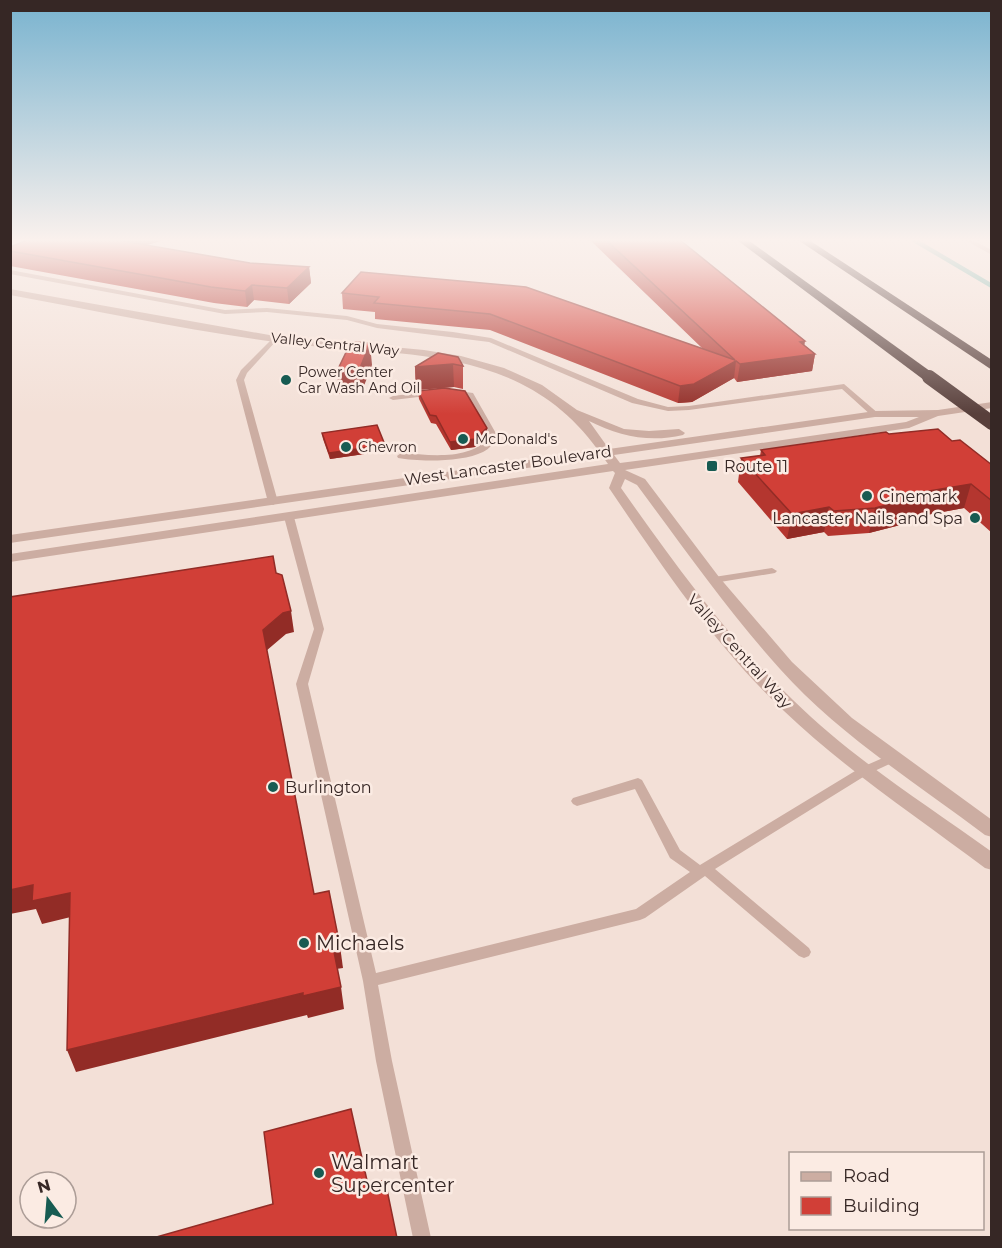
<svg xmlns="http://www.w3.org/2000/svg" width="1002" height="1248" viewBox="0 0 1002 1248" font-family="Montserrat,sans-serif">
<rect width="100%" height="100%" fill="#f3e0d7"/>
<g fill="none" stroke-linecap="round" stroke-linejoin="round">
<!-- stream -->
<polyline stroke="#73b2a9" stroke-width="4.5" points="914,240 992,286"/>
<!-- service -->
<g fill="#ccada2" fill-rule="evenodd">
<polygon points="965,240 972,240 992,250 992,255"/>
<polygon points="10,270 225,310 267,308 347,316 377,324 453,332 491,338 638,399 668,407 689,406 844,384 879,414 878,416 872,416 842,389 689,410 668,411 632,403 489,342 377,328 347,320 267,312 225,314 10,274"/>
<polygon points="275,337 279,339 277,340 247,373 244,380 278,502 273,505 268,502 236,380 241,370 273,338"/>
<path d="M451,390L473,393L498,437L497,439C493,444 489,449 483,452C463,462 420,462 398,458L397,456L401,453C430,455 469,461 490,437L467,397L451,394Z"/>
<polygon points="432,391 436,393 435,395 393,400 389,398 393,396"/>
<polygon points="289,514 294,517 324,629 308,684 376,973 636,909 690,872 670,858 635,789 577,806 573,804 571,801 573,798 638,778 642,780 680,850 700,865 860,768 892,754 896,755 898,758 896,761 868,774 715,869 809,948 811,952 809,956 804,958 799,956 705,876 645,918 640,920 378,985 392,1061 431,1238 413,1238 376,1061 363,981 296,684 314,629 284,517"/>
<polygon points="772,568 777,571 775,573 714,583 709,580 714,577"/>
</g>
<!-- tertiary -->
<path fill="#ccada2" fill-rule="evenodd" d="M10,289L275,336L424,350L461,356L504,368L542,385L577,410L624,429L649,431L679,429L685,433L683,435C649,443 619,436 589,421L609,449L875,411L938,410L992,402V408L938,416L909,428L625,470L645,479L719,577L792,662L852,718L992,820V837L985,835C916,783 838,734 780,669C728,611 683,547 637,485L625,479L621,488C674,563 727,637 793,700C853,759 924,803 992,852V870L985,868C917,817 846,770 784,711C715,646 662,566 609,488L615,473L613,471L10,562V554L608,464L603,457L10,543V535L598,450C519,340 394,358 275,342C186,330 98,311 10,295ZM875,417H919L906,422L651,459L620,463L614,455Z"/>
<!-- motorway -->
<g fill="#583f3b" fill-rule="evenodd">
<polygon points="737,240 748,240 934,374 935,377 934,380 924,380"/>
<polygon points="798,240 809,240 992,360 992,370"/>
</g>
<!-- motorway-bridge -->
<polyline stroke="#583f3b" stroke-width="14" points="929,377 992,423"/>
</g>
<!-- wall -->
<g fill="#b4362f">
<polygon points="164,240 146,245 250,263 309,267 311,283 289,304 254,300 247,307 214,303 10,266 10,247"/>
<polygon points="590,240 680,240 815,354 812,371 737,382 734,378 692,402 678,403 490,330 375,319 375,312 343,309 342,293 361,272 703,349"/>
<polygon points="438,353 463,366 463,389 454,387 416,390 415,367"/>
<polygon points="418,391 487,428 487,436 475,447 451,450 436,424 431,423 419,399"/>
<polygon points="322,433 385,451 330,459 323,439"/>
<polygon points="889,434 952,441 992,465 992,533 964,508 910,518 908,523 869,533 828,536 824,532 787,539 738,482 741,458 760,456 761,450"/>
</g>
<!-- shaded-wall -->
<g fill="#922c26">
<polygon points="112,240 164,240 115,254"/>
<polygon points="309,267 311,283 289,304 287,288"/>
<polygon points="252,285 254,300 247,307 245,291"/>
<polygon points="805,341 803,356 815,354 812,371 737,382 740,364 800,342"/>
<polygon points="370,343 372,365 362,391 339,394 337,371"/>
<polygon points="736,361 734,378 692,402 678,403 680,386"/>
<polygon points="453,364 454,387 416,390 415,367"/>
<polygon points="487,428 487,436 475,447 451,450 450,442"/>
<polygon points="385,445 385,451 330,459 329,453"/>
<polygon points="971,484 964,508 910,518 908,523 869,533 875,508 911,494"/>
<polygon points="829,507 824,532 787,539 792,514"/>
<polygon points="291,611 294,632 286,634 266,651 263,630 283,613"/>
<polygon points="33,885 70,893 79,915 42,924 36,909 10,914 10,890"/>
<polygon points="340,946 343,968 336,969 333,947"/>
<polygon points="341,987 344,1009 308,1018 307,1015 76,1072 67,1050 303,993"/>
</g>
<!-- building -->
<g fill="#d13f37" stroke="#922c26" stroke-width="1.5">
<polygon points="27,240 117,240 250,263 309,267 287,288 252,285 245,291 211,287 10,251 10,247"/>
<polygon points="606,240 680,240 805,341 800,342 815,354 740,364 736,361 694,384 680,386 490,314 374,303 379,297 342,293 361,272 526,287 735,360"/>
<polygon points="351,342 370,343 360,368 337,371"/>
<polygon points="438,353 458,357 463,366 453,364 415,367"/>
<polygon points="444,388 465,391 487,428 475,439 450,442 436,416 430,415 418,391"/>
<polygon points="377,425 385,445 329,453 322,433"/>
<polygon points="938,429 952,441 960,440 992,465 992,501 971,484 911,494 915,498 875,508 834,511 829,507 792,514 741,458 765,455 761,450 886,432 889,434"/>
<polygon points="273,556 276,573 282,575 291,611 283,613 263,630 314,894 329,891 340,946 333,947 341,987 303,996 303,993 67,1050 70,893 32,901 33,885 10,890 10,597"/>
<polygon points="351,1109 368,1185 385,1180 397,1238 153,1238 273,1204 264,1132"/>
</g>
<!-- sky -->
<linearGradient id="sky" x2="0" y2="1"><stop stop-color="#79b3cf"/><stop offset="0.58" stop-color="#faf1ed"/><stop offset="1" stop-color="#faf1ed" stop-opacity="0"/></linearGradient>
<rect width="1002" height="414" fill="url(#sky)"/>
<!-- markers -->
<g fill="#175b52" stroke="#fbebe3" stroke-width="2">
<circle cx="286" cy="380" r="6"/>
<circle cx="463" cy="439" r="6"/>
<circle cx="346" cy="447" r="6"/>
<rect x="706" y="460" width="12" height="12" rx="3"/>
<circle cx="867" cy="496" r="6"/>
<circle cx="975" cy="518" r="6"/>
<circle cx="273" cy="787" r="6"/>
<circle cx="304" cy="943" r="6"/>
<circle cx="319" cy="1173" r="6"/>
</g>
<g text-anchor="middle" stroke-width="5" stroke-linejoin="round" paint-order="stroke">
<!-- far-street labels -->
<g font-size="14" fill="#362725" stroke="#fbebe3">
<text transform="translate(335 344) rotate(6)" y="5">Valley Central Way</text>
</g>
<!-- far-poi labels -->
<g font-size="14" fill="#362725" stroke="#fbebe3" text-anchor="start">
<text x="298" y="377">Power Center<tspan x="298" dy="16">Car Wash And Oil</tspan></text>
<text x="475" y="444">McDonald's</text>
<text x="358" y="452">Chevron</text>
</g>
<!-- street labels -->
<g font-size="16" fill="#362725" stroke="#fbebe3">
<text transform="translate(508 465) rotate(-8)" y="6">West Lancaster Boulevard</text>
<text transform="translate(740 651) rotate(48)" y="6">Valley Central Way</text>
</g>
<!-- poi labels -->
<g font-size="16" fill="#362725" stroke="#fbebe3" text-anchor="start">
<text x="724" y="472">Route 11</text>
<text x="879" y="502">Cinemark</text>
<text x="963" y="524" text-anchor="end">Lancaster Nails and Spa</text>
<text x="285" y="793">Burlington</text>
</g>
<!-- near-poi labels -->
<g font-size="20" fill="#362725" stroke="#fbebe3" text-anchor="start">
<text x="316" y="950">Michaels</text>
<text x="331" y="1169">Walmart<tspan x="331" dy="23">Supercenter</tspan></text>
</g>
</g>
<!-- border -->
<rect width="1002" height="1248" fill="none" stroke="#362725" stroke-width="24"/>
<!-- legend -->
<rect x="789" y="1152" width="195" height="78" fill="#fbebe3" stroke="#ac9d97" stroke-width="1.5"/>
<rect x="801" y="1172" width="30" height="9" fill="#ccada2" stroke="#ac9d97" stroke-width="1.5"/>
<text x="843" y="1182" font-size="18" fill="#362725">Road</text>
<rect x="801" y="1197" width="30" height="18" fill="#d13f37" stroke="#ac9d97" stroke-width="1.5"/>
<text x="843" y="1212" font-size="18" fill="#362725">Building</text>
<!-- north arrow -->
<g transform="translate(48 1200) rotate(344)"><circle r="28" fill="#fbebe3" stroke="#ac9d97" stroke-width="1.5"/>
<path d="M0-4.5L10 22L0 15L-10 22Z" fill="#175b52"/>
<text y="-9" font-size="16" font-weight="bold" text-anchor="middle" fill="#362725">N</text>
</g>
</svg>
